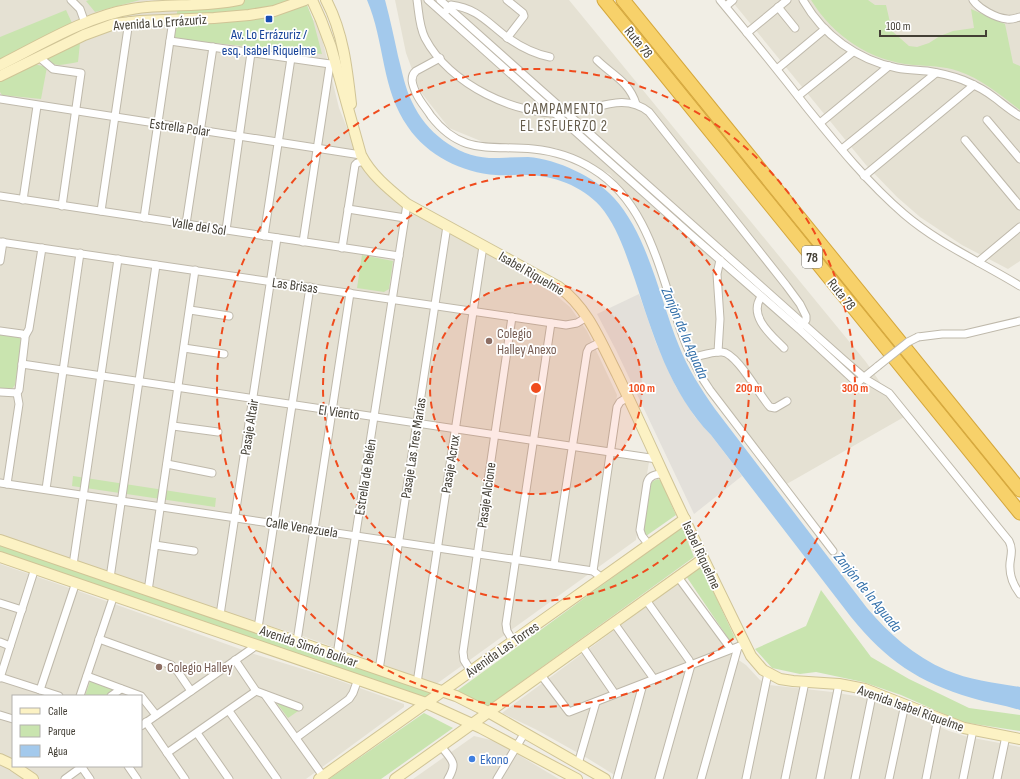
<svg xmlns="http://www.w3.org/2000/svg" width="1020" height="779" viewBox="0 0 1020 779" font-family="'Sofia Sans Condensed',sans-serif">
<rect width="100%" height="100%" fill="#f1eee5"/>
<!-- residential -->
<g fill="#e5e1d3" fill-rule="evenodd">
<polygon points="0,0 305,0 313,20 318,22 339,108 363,168 375,182 421,217 546,287 570,307 587,331 617,395 608,455 649,462 636,540 435,685 420,678 297,634 259,623 0,535"/>
<polygon points="395,0 569,0 866,362 904,417 785,485 708,381 654,245 636,206 610,174 556,148 488,144 449,128 420,91 406,53"/>
<polygon points="731,0 1020,0 1020,261 1008,269 962,245 920,217 897,197 866,165"/>
<path d="M0,564L78,591L254,654L332,678L404,704V707L306,779H0ZM13,696H141V766H13Z"/>
<polygon points="678,583 731,655 746,665 760,680 769,685 832,692 867,698 891,706 949,731 968,737 1020,747 1020,779 621,779 587,758 537,730 502,713"/>
<polygon points="474,736 495,741 559,779 413,779"/>
</g>
<!-- industrial -->
<polygon fill="#e3e0da" points="639,294 656,343 676,387 695,417 711,435 742,476 694,514 616,350 597,314"/>
<!-- green -->
<g fill="#c9e4af">
<polygon points="89,0 140,0 95,12 86,1"/>
<polygon points="165,0 305,0 313,20 322,54 174,39 178,3 165,3"/>
<path d="M811,0H868L875,5H886L892,31L909,46L917,47L929,43L940,36L953,31L974,28L971,9L1005,24L1013,63L1020,66V110C1000,95 982,79 958,71C943,66 928,66 913,65C870,61 833,36 811,0Z"/>
<polygon points="66,10 72,23 0,59 0,37"/>
<path d="M80,43L78,62C65,64 54,69 45,58Z"/>
<polygon points="34,64 47,67 41,99 2,95 0,92 0,81"/>
<polygon points="362,255 393,261 389,289 384,292 357,288"/>
<polygon points="0,334 19,337 22,342 15,385 11,390 0,388"/>
<polygon points="73,476 216,498 215,507 72,486"/>
<polygon points="658,479 661,481 676,515 646,536 644,531 643,525 651,483 653,481"/>
<polygon points="682,527 694,557 485,708 454,693"/>
<polygon points="0,545 432,693 424,699 0,554"/>
<polygon points="701,565 735,638 730,641 686,576"/>
<polygon points="821,590 871,657 909,679 969,708 1020,715 1020,731 962,722 901,695 863,682 816,672 800,674 772,668 755,649 806,626"/>
<polygon points="91,679 116,689 106,696 85,696"/>
<polygon points="270,694 304,707 288,718"/>
<polygon points="424,713 453,728 381,779 329,779"/>
</g>
<!-- water -->
<path fill="#a3c9ec" d="M367,0H385C390,19 394,37 398,56C402,71 405,88 412,102C426,132 456,156 489,158C502,158 515,157 528,157C557,159 595,177 614,198C648,235 660,300 679,346C688,369 701,389 715,409L867,608C889,634 914,656 946,670C969,680 995,683 1020,687V710C1004,705 988,703 972,698C918,682 887,661 851,617L711,435C670,393 653,335 635,280C626,255 618,227 600,206C582,186 553,175 526,175C516,174 506,176 496,175C462,173 427,155 408,127C381,89 385,42 367,0Z"/>
<g fill="none" stroke-linecap="round" stroke-linejoin="round">
<!-- street casing -->
<g stroke="#bfb9ab" stroke-width="9">
<g id="street">
<polyline points="71,0 80,9 85,23"/>
<path d="M417,0C419,13 419,26 425,38C449,84 517,117 567,113C595,111 623,91 649,112L786,285L800,304L806,316V320L800,327"/>
<polyline points="428,0 689,233 799,329 857,383 878,366"/>
<path d="M440,0L844,360L867,380L889,393L1009,541C1013,549 1011,555 1010,563C1009,575 1013,585 1020,594"/>
<path d="M720,0C750,36 779,72 808,109C838,146 868,183 904,214C939,244 981,262 1020,286"/>
<path d="M803,0C823,35 857,60 897,68C907,70 917,70 927,71C940,73 952,76 963,80C975,85 985,90 995,98C1003,104 1011,111 1020,116"/>
<path d="M973,0C979,9 996,18 1007,19C1011,20 1016,18 1020,17"/>
<polyline points="726,6 733,0"/>
<polyline points="778,7 795,28"/>
<path d="M446,11L451,5C477,8 488,23 508,38C521,47 534,54 550,57"/>
<polyline points="747,33 787,0"/>
<polyline points="507,38 524,16 523,13 507,0"/>
<polyline points="170,41 330,64 333,63"/>
<polyline points="39,57 53,69 81,73 62,206"/>
<path d="M440,58L416,71C409,77 413,86 416,93C420,102 426,108 431,116C462,156 490,145 533,149C554,151 574,157 593,169C667,214 662,323 710,390L833,551"/>
<path d="M597,60C612,75 629,81 636,104"/>
<polyline points="777,69 825,29"/>
<polyline points="798,96 853,52"/>
<polyline points="0,99 361,155"/>
<polyline points="987,120 1020,159"/>
<polyline points="820,123 889,66"/>
<polyline points="965,140 1020,206"/>
<polyline points="842,149 936,73"/>
<polyline points="864,176 974,85"/>
<polyline points="0,196 399,256"/>
<polyline points="23,200 37,106"/>
<polyline points="348,209 405,218"/>
<polyline points="101,211 129,21"/>
<polyline points="144,218 173,20"/>
<polyline points="186,224 213,47"/>
<polyline points="226,230 251,53"/>
<polyline points="264,236 291,58"/>
<polyline points="0,242 566,325 577,323 587,317"/>
<polyline points="303,242 330,64"/>
<polyline points="342,248 355,165 357,163 364,161"/>
<polyline points="0,261 3,242"/>
<polyline points="978,262 1020,227"/>
<path d="M761,297C748,316 771,335 784,348"/>
<polyline points="190,310 229,316"/>
<polyline points="0,331 22,334 25,336"/>
<polyline points="918,337 942,334 965,334 1020,321"/>
<polyline points="184,348 224,354"/>
<polyline points="718,352 720,319 717,274 720,260"/>
<path d="M691,358C701,356 712,351 722,352C737,353 759,395 770,407L775,408L787,401"/>
<polyline points="22,364 657,459"/>
<polyline points="0,392 17,393"/>
<polyline points="173,426 218,432"/>
<polyline points="167,464 212,473"/>
<polyline points="0,483 593,571 602,578"/>
<polyline points="7,484 19,404 17,393 19,390 25,339 25,336 29,329 42,248"/>
<polyline points="46,489 80,253"/>
<polyline points="155,545 194,551"/>
<path d="M649,545L642,536L640,530L647,483C649,475 656,474 663,474"/>
<polyline points="73,565 118,259"/>
<polyline points="554,565 587,352 589,348 601,342"/>
<polyline points="593,571 617,407 620,402 628,397"/>
<polyline points="678,577 731,649"/>
<polyline points="110,578 156,265"/>
<polyline points="148,591 195,270"/>
<polyline points="646,600 689,660 691,665 659,779"/>
<polyline points="0,603 22,610"/>
<polyline points="220,615 277,238"/>
<polyline points="614,623 654,679"/>
<polyline points="258,628 310,287"/>
<polyline points="99,639 171,665 176,669 191,691"/>
<polyline points="297,641 350,293"/>
<polyline points="513,641 507,631 506,624 551,323"/>
<polyline points="0,642 10,646"/>
<polyline points="582,646 615,694"/>
<polyline points="337,655 407,204"/>
<polyline points="235,660 256,691 299,707"/>
<polyline points="379,670 447,226"/>
<polyline points="471,671 464,660 463,652 512,317"/>
<polyline points="541,675 569,712 745,644"/>
<polyline points="87,676 141,696 156,715"/>
<polyline points="0,677 59,696"/>
<polyline points="0,678 35,568"/>
<polyline points="417,683 483,246"/>
<polyline points="40,690 76,582"/>
<polyline points="265,695 323,776"/>
<polyline points="80,696 114,595"/>
<polyline points="111,696 121,689"/>
<polyline points="229,711 277,779"/>
<polyline points="0,715 13,719"/>
<polyline points="146,722 185,779"/>
<polyline points="141,726 257,645"/>
<polyline points="197,733 229,779"/>
<polyline points="296,738 349,699 353,693 358,679"/>
<path d="M441,746C452,761 458,762 448,779"/>
<polyline points="167,753 256,691"/>
<polyline points="578,764 596,702"/>
<polyline points="81,766 90,779"/>
<polyline points="128,766 137,779"/>
<polyline points="65,779 83,766"/>
<polyline points="497,779 524,734"/>
<polyline points="617,779 643,684"/>
<polyline points="701,779 738,647"/>
<polyline points="746,779 768,673"/>
<polyline points="785,779 805,682"/>
<polyline points="820,779 839,684"/>
<polyline points="855,779 873,691"/>
<polyline points="889,779 905,704"/>
<polyline points="926,779 938,718"/>
<polyline points="963,779 973,730"/>
<polyline points="997,779 1006,736"/>
</g>
</g>
<!-- secondary casing -->
<g stroke="#d0c496" stroke-width="12">
<g id="secondary">
<path d="M312,0L321,20L331,47L361,155C371,175 390,190 407,204L559,287C588,308 601,343 617,374C633,407 648,440 663,473C691,534 721,595 751,656L763,670L780,679L793,681L839,684L865,689L964,728L1020,739"/>
<path d="M326,0C343,32 347,68 351,104"/>
<path d="M0,65C40,45 87,16 132,9C168,3 204,8 239,0"/>
<polyline points="0,76 84,35 114,24 140,21 214,18 249,15 274,11 305,0"/>
<polyline points="0,540 456,696 488,712 605,779"/>
<polyline points="0,557 426,703 481,728 577,779"/>
<polyline points="0,759 13,765"/>
<polyline points="14,766 33,779"/>
<polyline points="319,779 685,519"/>
<polyline points="395,779 703,559"/>
</g>
</g>
<!-- highway casing -->
<g stroke="#d5a73b" stroke-width="15">
<g id="highway">
<polyline points="604,0 1020,513"/>
<polyline points="623,0 1020,490"/>
</g>
</g>
<!-- street -->
<use href="#street" stroke="#fff" stroke-width="7"/>
<!-- secondary -->
<use href="#secondary" stroke="#fcf2c4" stroke-width="10"/>
<!-- highway -->
<use href="#highway" stroke="#f7d16a" stroke-width="13"/>
<!-- street-bridge casing -->
<g stroke="#bfb9ab" stroke-width="9" stroke-linecap="butt">
<polyline id="street-bridge" points="878,366 908,342 918,337"/>
</g>
<!-- street-bridge -->
<use href="#street-bridge" stroke="#fff" stroke-width="7"/>
</g>
<!-- distance rings -->
<circle cx="536" cy="388" r="106" fill="#f04b1d" fill-opacity=".12"/>
<g fill="none" stroke="#f04b1d" stroke-width="2" stroke-dasharray="7 5">
<circle cx="536" cy="388" r="106"/>
<circle cx="536" cy="388" r="213"/>
<circle cx="536" cy="388" r="319"/>
</g>
<!-- markers -->
<rect fill="#1a4fb4" stroke="#fff" stroke-width="1.5" x="265" y="15" width="8" height="8" rx="2"/>
<g fill="#8d6e63" stroke="#fff" stroke-width="1.5">
<circle cx="489" cy="341" r="4"/>
<circle cx="159" cy="667" r="4"/>
</g>
<circle fill="#3f7fe0" stroke="#fff" stroke-width="1.5" cx="472" cy="759" r="4"/>
<g text-anchor="middle" stroke-width="3.5" stroke-linejoin="round" paint-order="stroke">
<!-- shield labels -->
<rect fill="#fff" stroke="#7b7972" stroke-width="1" x="802" y="246" width="20" height="22" rx="3"/>
<g font-size="13" font-weight="bold" fill="#433f35">
<text x="812" y="262">78</text>
</g>
<!-- street labels -->
<g font-size="14" fill="#433f35" stroke="#fff">
<text transform="translate(160 22) rotate(-4)" y="5">Avenida Lo Errázuriz</text>
<text transform="translate(639 42) rotate(51)" y="5">Ruta 78</text>
<text transform="translate(180 127) rotate(8)" y="5">Estrella Polar</text>
<text transform="translate(199 226) rotate(9)" y="5">Valle del Sol</text>
<text transform="translate(532 273) rotate(30)" y="5">Isabel Riquelme</text>
<text transform="translate(295 285) rotate(8)" y="5">Las Brisas</text>
<text transform="translate(842 294) rotate(51)" y="5">Ruta 78</text>
<text transform="translate(339 412) rotate(8)" y="5">El Viento</text>
<text transform="translate(249 427) rotate(-81)" y="5">Pasaje Altair</text>
<text transform="translate(413 448) rotate(-81)" y="5">Pasaje Las Tres Marías</text>
<text transform="translate(450 464) rotate(-81)" y="5">Pasaje Acrux</text>
<text transform="translate(365 477) rotate(-81)" y="5">Estrella de Belén</text>
<text transform="translate(486 495) rotate(-82)" y="5">Pasaje Alcione</text>
<text transform="translate(302 527) rotate(9)" y="5">Calle Venezuela</text>
<text transform="translate(702 555) rotate(65)" y="5">Isabel Riquelme</text>
<text transform="translate(309 646) rotate(19)" y="5">Avenida Simón Bolívar</text>
<text transform="translate(502 649) rotate(-35)" y="5">Avenida Las Torres</text>
<text transform="translate(911 708) rotate(20)" y="5">Avenida Isabel Riquelme</text>
</g>
<!-- transit labels -->
<g font-size="14" fill="#164399" stroke="#fff">
<text x="269" y="39">Av. Lo Errázuriz /<tspan x="269" dy="16">esq. Isabel Riquelme</tspan></text>
</g>
<!-- education labels -->
<g font-size="14" fill="#785e54" stroke="#fff" text-anchor="start">
<text x="497" y="338">Colegio<tspan x="497" dy="16">Halley Anexo</tspan></text>
<text x="167" y="672">Colegio Halley</text>
</g>
<!-- shop labels -->
<g font-size="14" fill="#366cbe" stroke="#fff" text-anchor="start">
<text x="480" y="764">Ekono</text>
</g>
<!-- neighbourhood labels -->
<g font-size="15" letter-spacing="1" fill="#665d4c" stroke="#fff">
<text x="564" y="114">CAMPAMENTO<tspan x="564" dy="17">EL ESFUERZO 2</tspan></text>
</g>
<!-- water labels -->
<g font-size="15" font-style="italic" fill="#3370aa" stroke="#fff">
<text transform="translate(685 333) rotate(67)" y="5">Zanjón de la Aguada</text>
<text transform="translate(868 592) rotate(51)" y="5">Zanjón de la Aguada</text>
</g>
</g>
<circle cx="536" cy="388" r="6" fill="#f04b1d" stroke="#fff" stroke-width="2"/>
<g font-size="12" text-anchor="middle" font-weight="bold" fill="#f04b1d" stroke="#fff" stroke-width="3.5" stroke-linejoin="round" paint-order="stroke">
<text x="642" y="392">100 m</text>
<text x="749" y="392">200 m</text>
<text x="855" y="392">300 m</text>
</g>
<!-- legend -->
<rect x="12" y="695" width="130" height="72" fill="#ffffff" stroke="#b4b2ae"/>
<rect x="20" y="708" width="20" height="6" fill="#fcf2c4" stroke="#b4b2ae"/>
<text x="48" y="715" font-size="12" fill="#433f35">Calle</text>
<rect x="20" y="725" width="20" height="12" fill="#c9e4af" stroke="#b4b2ae"/>
<text x="48" y="735" font-size="12" fill="#433f35">Parque</text>
<rect x="20" y="745" width="20" height="12" fill="#a3c9ec" stroke="#b4b2ae"/>
<text x="48" y="755" font-size="12" fill="#433f35">Agua</text>
<!-- scale -->
<path d="M880 30v6h106v-6" fill="none" stroke="#433f35" stroke-width="2"/>
<text x="886" y="30" font-size="12" fill="#433f35" stroke="#ffffff" stroke-width="3" paint-order="stroke">100 m</text>
</svg>
